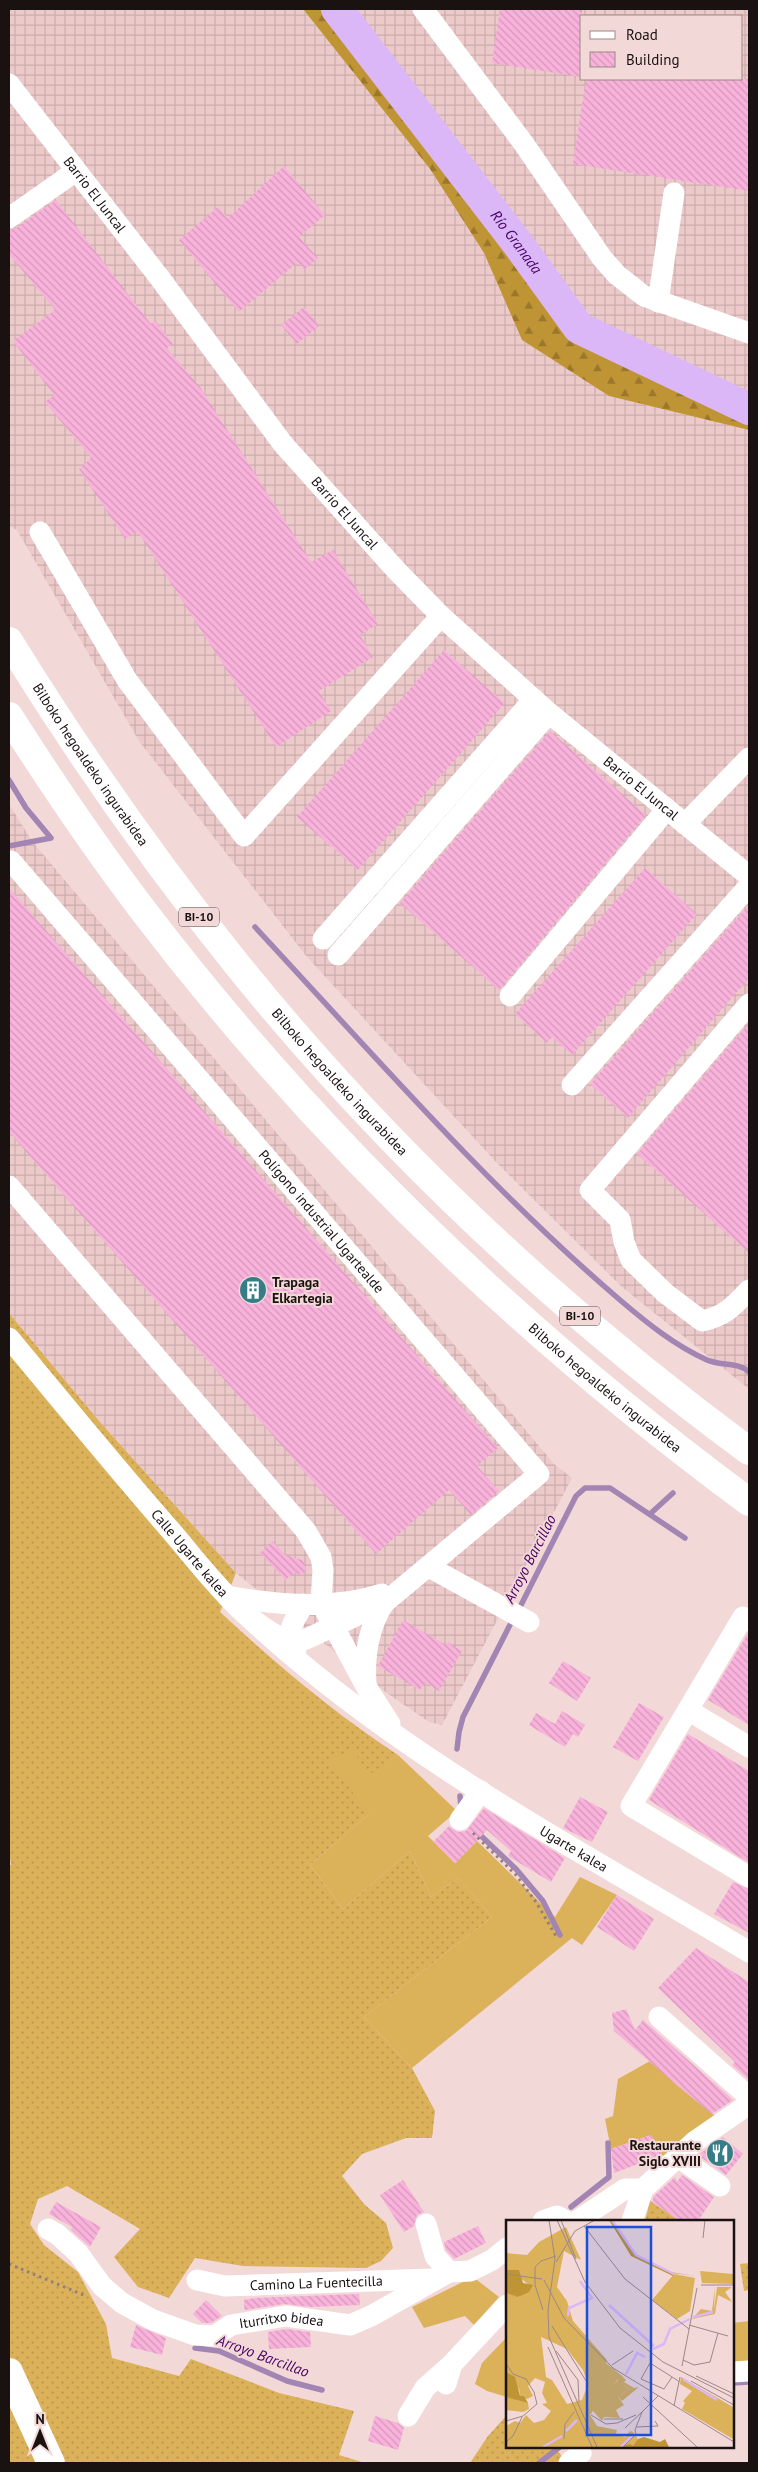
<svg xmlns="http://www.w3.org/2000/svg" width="758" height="2472" viewBox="0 0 758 2472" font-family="'PT Sans',sans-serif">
<defs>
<pattern id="industrial-grid" width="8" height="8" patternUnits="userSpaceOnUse" patternTransform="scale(1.25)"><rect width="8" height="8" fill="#edcaca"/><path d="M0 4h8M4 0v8" fill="none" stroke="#cbacac"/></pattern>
<pattern id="grass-dots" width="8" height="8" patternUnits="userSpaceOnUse" patternTransform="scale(1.25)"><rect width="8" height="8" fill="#dbb15a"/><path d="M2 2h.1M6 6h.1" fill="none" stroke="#bb974d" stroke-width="1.8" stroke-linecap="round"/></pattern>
<pattern id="forest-firs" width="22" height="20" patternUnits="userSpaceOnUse" patternTransform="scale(1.25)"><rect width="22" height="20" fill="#bf9434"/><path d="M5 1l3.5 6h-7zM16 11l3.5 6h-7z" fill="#9a772b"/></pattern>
<pattern id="building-back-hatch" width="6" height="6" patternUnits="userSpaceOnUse" patternTransform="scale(1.25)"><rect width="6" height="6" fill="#f9b2db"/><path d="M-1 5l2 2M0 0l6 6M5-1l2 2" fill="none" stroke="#d598bb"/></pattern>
</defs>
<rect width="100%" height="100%" fill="#f3d8d8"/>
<!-- industrial -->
<g fill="url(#industrial-grid)" fill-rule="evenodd">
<polygon points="9,9 303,9 430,169 484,253 522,340 609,396 749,430 749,1389 622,1287 496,1162 307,957 139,741 17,530 9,526"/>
<path d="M348,9H749V398L592,325L563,292ZM582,16H742V79H582Z"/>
<polygon points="9,804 32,841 554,1464 572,1478 442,1725 429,1722 384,1691 236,1573 99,1421 9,1313"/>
</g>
<!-- grass -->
<g fill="url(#grass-dots)">
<path d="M9,1313L99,1421L236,1573L220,1612C277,1665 333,1712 398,1755L369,1776V1814L310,1865L343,1909L410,1851L431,1897L458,1878L492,1917L364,2017L412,2068L435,2111L432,2138H406L362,2154L342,2176L364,2204L386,2223L393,2248L381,2261L366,2268L243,2266L195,2258L169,2298L138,2287L114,2257L140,2229L67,2186L38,2199L30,2224L44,2245L78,2272L106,2324L112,2358L179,2376L191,2359L279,2393L354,2411L339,2455L365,2463H9V1865H11L9,1850Z"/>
<polygon points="650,2201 680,2221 645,2221"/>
<polygon points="749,2263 749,2290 744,2291 740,2264"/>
<polygon points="507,2415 507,2446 555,2446 566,2463 470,2463 488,2436"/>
</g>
<!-- forest -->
<polygon fill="url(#forest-firs)" points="303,9 348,9 563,292 592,325 749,398 749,430 609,396 522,340 484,253 430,169"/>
<!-- garden -->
<g fill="#dbb15a">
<polygon points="353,1750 369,1775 398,1755 457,1811 428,1836 455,1863 477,1841 555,1917 580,1877 617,1895 582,1945 572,1938 412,2068 364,2017 492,1917 458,1878 431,1897 410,1851 343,1909 310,1865 369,1814 328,1760"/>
<polygon points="650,2061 721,2121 663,2156 651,2135 611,2149 605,2119 613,2116 618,2079"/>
<polygon points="473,2277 499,2297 474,2325 465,2316 424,2328 412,2307"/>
<polygon points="749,2321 749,2362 732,2364 732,2323"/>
<polygon points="507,2337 507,2397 487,2391 475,2384 482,2363"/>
</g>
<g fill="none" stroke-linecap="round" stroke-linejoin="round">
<!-- stream -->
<g stroke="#a285b3" stroke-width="5.5">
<polyline points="9,780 26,808 51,838 9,846"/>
<path d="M255,927C373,1054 488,1187 620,1300C647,1323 674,1345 707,1360C720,1366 739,1362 749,1372"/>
<polyline points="650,1514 673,1493"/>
<polyline points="518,1611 576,1496 585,1488 610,1488 685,1538"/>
<polyline points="457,1749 459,1732 463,1717 513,1619"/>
<polyline points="460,1796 461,1808"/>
<polyline points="477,1832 516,1869 543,1901 560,1935"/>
<polyline points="571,2207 609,2177 608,2143"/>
<polyline points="195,2348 219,2351 287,2381 322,2390"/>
<polyline points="732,2383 749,2382"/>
<polyline points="539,2463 561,2446"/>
</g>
<!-- river -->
<path stroke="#dcb7f8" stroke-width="32" id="s1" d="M337,9L518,244L579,328L749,409"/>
</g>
<!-- building -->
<g fill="url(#building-back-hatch)">
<polygon points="500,9 582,9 582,77 492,63"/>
<polygon points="586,79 749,79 749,191 573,164"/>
<polygon points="284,166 325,215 299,237 318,258 304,270 298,262 239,312 179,240 218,207 228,218"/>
<polygon points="56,200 151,324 155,320 173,344 167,348 200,387 311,562 333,550 378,624 360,635 373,657 319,691 331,711 276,747 138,532 125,539 79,469 91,458 45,402 54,395 13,341 55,310 9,254 9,230 16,228"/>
<polygon points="304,307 319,326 297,344 281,325"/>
<polygon points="444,650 505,703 358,870 297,817"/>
<polygon points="550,731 646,815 499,990 400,903"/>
<polygon points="645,868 697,914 572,1055 552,1037 547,1043 515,1014"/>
<polygon points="9,888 498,1448 477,1466 499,1491 471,1515 449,1490 376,1554 9,1132"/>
<polygon points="749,905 749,978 628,1118 590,1084"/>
<polygon points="749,1023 749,1253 637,1154"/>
<polygon points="273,1541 285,1555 302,1560 306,1565 304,1575 294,1573 285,1580 260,1553"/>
<polygon points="403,1620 446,1645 448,1642 462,1651 439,1691 425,1682 420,1690 378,1666"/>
<polygon points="748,1633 749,1633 749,1725 708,1700"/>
<polygon points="563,1661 591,1678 577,1701 549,1683"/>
<polygon points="639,1703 664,1717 638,1761 613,1747"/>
<polygon points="562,1711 585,1725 578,1737 573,1734 565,1747 529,1725 536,1713 555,1724"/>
<polygon points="688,1734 749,1771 749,1863 649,1800"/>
<polygon points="580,1797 608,1812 592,1842 563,1828"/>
<polygon points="484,1808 565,1858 551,1882 508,1856 511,1851 487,1830 456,1863 433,1842 449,1826 458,1832 466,1831"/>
<polygon points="733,1882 749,1889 749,1933 714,1914"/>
<polygon points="617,1895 654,1919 634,1951 597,1927"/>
<polygon points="696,1948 749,1982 749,2080 732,2065 735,2062 658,1988"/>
<polygon points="626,2009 635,2030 643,2020 733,2100 712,2114 679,2087 614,2031 612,2013"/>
<polygon points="651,2135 662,2155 614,2173 611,2149"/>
<polygon points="723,2137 743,2154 726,2175 698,2155"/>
<polygon points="682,2175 714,2197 698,2221 680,2221 652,2202 654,2196 675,2177 677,2182"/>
<polygon points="403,2180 424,2212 417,2215 414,2226 404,2232 380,2195"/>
<polygon points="56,2202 101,2227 90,2247 71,2230 72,2227 49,2214"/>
<polygon points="478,2226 486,2243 454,2259 446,2250 444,2242"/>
<polygon points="359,2294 360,2305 311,2307 284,2304 245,2310 244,2306 244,2300 254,2298"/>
<polygon points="206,2300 222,2316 211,2323 202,2323 193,2314"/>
<polygon points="136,2325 166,2338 162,2355 130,2347"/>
<polygon points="286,2329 310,2332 311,2347 269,2349 268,2332"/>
<polygon points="375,2416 398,2423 404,2428 398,2450 368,2441"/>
</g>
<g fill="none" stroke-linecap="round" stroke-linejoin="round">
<!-- path -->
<g stroke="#927f7f" stroke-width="3" stroke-dasharray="2.5 4" stroke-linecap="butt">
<polyline points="473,1833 516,1875 536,1902 556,1936"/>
<polyline points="9,2264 86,2296"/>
</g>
<!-- minor -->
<g stroke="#fff" stroke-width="21">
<polyline points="423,9 524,144 602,258 617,275 644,296 749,333"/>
<path id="s2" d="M9,84L159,277L283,444L396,570L441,616L549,713L749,876"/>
<polyline points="9,218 76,171"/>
<polyline points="658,302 674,193"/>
<polyline points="40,532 127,680 244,836 441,616"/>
<polyline points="685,824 749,758"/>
<path id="s3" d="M9,862L11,861L539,1474L384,1603L304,1640C279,1643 264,1627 244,1613"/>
<polyline points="323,939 534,699"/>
<polyline points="338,955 549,713"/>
<polyline points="510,996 667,809"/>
<path d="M749,1004L590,1190L620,1220L624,1242L631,1260L665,1293L702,1321C725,1316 734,1306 749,1290"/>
<polyline points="572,1085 749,886"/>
<polyline points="9,1186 306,1531 321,1557 323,1570 321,1603 367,1688 390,1724"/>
<path id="s4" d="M9,1338C63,1403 116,1468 172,1532C195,1559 217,1588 243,1612C391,1752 576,1848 749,1952"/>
<polyline points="429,1567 529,1622"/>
<path d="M227,1596C275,1605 335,1610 382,1594"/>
<polyline points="749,1621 743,1617 631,1806 749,1877"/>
<path d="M296,1653C283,1635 294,1620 304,1604"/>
<path d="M366,1683C364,1654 368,1628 384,1603"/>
<polyline points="688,1710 749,1747"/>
<polyline points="460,1820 481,1791"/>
<polyline points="659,2017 749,2097"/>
<polyline points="678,2157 720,2186"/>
<polyline points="543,2221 557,2216 566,2221"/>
<polyline points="577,2221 625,2189 643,2189"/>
<polyline points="632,2221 643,2189 694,2142 749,2104"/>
<polyline points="426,2224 435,2256 449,2272"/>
<path id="s5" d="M48,2229L57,2234L78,2253L102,2286L122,2303L153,2320L195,2335L215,2336L231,2325L286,2316L350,2325L371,2316L449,2272L470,2271L492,2260L507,2248"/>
<path id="s6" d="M197,2280L225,2286L431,2279"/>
<polyline points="732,2372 749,2371"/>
<polyline points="446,2384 452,2364 507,2305"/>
<polyline points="408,2416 425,2388 452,2364"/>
<polyline points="569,2463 581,2453 579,2446"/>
</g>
<!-- highway -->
<g stroke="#fff" stroke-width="28">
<path id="s7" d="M9,641C79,754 155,863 239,967C387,1150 561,1312 749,1451"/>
<path id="s8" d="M9,716C51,782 95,847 142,909C315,1136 520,1333 749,1502"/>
<polyline points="9,2372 51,2463"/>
</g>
</g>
<!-- icons -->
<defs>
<g id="building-disc" transform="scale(1.4375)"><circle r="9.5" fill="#367d88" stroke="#f3d8d8"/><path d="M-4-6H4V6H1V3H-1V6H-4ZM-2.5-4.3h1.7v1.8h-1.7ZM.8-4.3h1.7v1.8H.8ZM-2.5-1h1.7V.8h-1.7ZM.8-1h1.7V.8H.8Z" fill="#fff"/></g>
<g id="restaurant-disc" transform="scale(1.4375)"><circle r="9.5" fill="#367d88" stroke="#f3d8d8"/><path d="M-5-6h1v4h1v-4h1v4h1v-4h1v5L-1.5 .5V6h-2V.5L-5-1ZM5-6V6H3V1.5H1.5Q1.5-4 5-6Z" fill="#fff"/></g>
</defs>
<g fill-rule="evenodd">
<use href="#building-disc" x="253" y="1290"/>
<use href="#restaurant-disc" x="720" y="2153"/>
</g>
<g text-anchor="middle" stroke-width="4" stroke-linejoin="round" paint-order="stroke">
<!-- shield labels -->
<g fill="#f3d8d8" stroke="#5b4d4d" stroke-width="1">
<rect x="179" y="907.5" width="40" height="19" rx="4"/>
<rect x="560" y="1306.5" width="40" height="19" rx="4"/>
</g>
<g font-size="12" font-weight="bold" fill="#1a1111">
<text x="199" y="921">BI-10</text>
<text x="580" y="1320">BI-10</text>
</g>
<!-- street labels -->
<g font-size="14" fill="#1a1111" stroke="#f3d8d8">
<text dy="5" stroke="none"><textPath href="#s2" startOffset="140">Barrio El Juncal</textPath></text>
<text dy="5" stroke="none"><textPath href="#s2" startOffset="545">Barrio El Juncal</textPath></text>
<text dy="5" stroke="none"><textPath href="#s7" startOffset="148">Bilboko hegoaldeko ingurabidea</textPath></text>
<text dy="5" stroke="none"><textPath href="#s2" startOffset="950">Barrio El Juncal</textPath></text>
<text dy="5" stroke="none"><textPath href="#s7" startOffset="552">Bilboko hegoaldeko ingurabidea</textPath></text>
<text dy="5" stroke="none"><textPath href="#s3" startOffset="478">Polígono industrial Ugartealde</textPath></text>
<text dy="5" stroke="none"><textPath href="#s8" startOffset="902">Bilboko hegoaldeko ingurabidea</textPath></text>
<text dy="5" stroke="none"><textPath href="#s4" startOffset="281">Calle Ugarte kalea</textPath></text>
<text dy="5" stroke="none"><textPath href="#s4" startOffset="768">Ugarte kalea</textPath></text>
<text dy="5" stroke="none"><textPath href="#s6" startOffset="120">Camino La Fuentecilla</textPath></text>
<text dy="5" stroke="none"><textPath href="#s5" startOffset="276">Iturritxo bidea</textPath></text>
</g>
<!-- poi labels -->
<g font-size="14" font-weight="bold" fill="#1a1111" stroke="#f3d8d8" text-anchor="start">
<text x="272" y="1287">Trapaga<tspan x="272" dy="16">Elkartegia</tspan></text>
<text x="701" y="2150" text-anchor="end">Restaurante<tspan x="701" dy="16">Siglo XVIII</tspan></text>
</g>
<!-- water labels -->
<g font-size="15" font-style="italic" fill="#450165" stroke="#f3d8d8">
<text dy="5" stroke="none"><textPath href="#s1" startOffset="294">Río Granada</textPath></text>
<text transform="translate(530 1559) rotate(-63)" y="5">Arroyo Barcillao</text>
<text transform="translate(263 2356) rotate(20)" y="5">Arroyo Barcillao</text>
</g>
</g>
<!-- overview -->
<g transform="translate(506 2220)">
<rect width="228" height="228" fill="#f3d8d8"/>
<path d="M60,7L75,40L58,31L51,67L61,81L67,101L101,140L100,143L115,155L108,164L116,163L123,169L112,177L118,185L110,190L114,198L98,197L96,201L87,191L84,195L91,206L111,210L110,214L119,217L124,211L127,212L132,219L127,227H0V206L9,201L14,203L20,195L28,203L38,200L45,191L36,184L41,183L36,173L39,162L29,158L22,166L27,176L21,179L14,176L13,168L12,170L0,152V73L13,77L23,65L13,57V50H0V33L21,35L33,22ZM35,117L61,129L77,150L82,164L76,180L61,184L46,160L40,157ZM194,51L227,54V64L196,63ZM168,54L189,58L184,91L171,99L146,80ZM209,67L208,91L211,67H226L219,72L226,82L212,75L209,94L186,99L195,89L206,91ZM175,157L227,187V219L176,189L179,183L177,181L186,171L174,164ZM0,177L14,178L22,183L23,189L17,192L0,190Z" fill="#dbb15a" fill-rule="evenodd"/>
<path d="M103,0H106L131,35L164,52L190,56L167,53V56L125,36ZM0,50H13L17,63L27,65L23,72L12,77L0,73ZM0,152L9,157L14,176H18L22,183L0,177ZM138,217L154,222L159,219L163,227H114L124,224L127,226L132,219Z" fill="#bf9434"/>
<path d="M109,155H115L120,160L118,162L128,168L133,167L116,181L112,177L123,169L116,163L110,168L108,164L112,160Z" fill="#dbb15a"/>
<path fill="none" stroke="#dcb7f8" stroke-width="2.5" d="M106,0L130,35L168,54M103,85L148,126M62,96L63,88L86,78L74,61M187,97L207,92M147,129L158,124L164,109L184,99M120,154L131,133L139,137M177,159L211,180M60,211L71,200M37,227L56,216M115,227L128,214"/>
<path fill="none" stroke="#9c8888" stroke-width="1" d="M43,0L49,39L42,90L43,117L91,227M51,0L79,62L114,108L157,142L228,178M55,0L70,39M78,6L119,59L183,109M197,18L199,0M50,42L69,11L89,0M0,54L36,59M38,60L58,98L107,148L228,222M195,65H228M37,90L29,65V47L35,41L50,36M183,105L222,116M46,106L82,164M42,127L86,227M50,131L72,160L73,182M177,140L188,145L204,142L212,113M0,144L7,154L20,159L28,172L31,184L17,196L0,201M106,145L127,131M176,146L191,68M190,156L228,174M166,157L158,169L135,159L144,143L163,155L166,157L171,160L173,162M185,161L228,185M137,177L191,227M168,186L174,157M85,195L100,204L111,203L130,195M98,199H117M131,207L152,206L149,201M119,208L136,192M58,219L59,204L68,192M0,222L7,216L16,197M117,227L130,214L129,210L136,192L152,176"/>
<path fill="#1d4ed8" fill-opacity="0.15" stroke="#1d4ed8" stroke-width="2.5" d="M81,7H145V215H81Z"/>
<rect width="228" height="228" fill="none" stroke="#1a1111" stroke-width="2.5"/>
</g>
<!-- border -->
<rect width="758" height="2472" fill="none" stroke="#1a1111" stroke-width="20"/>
<!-- legend -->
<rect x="580" y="15" width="162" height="65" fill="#f3d8d8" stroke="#9c8888"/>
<rect x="590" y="31" width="25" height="8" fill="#ffffff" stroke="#9c8888"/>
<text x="626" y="40" font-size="15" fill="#1a1111">Road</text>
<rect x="590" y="52" width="25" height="15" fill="url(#building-back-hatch)" stroke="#9c8888"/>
<text x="626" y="65" font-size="15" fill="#1a1111">Building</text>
<!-- north arrow -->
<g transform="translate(40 2432)" stroke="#f3d8d8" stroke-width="4" paint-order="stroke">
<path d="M0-4L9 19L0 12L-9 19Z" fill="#1a1111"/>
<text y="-8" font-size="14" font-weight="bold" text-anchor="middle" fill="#1a1111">N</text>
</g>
</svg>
